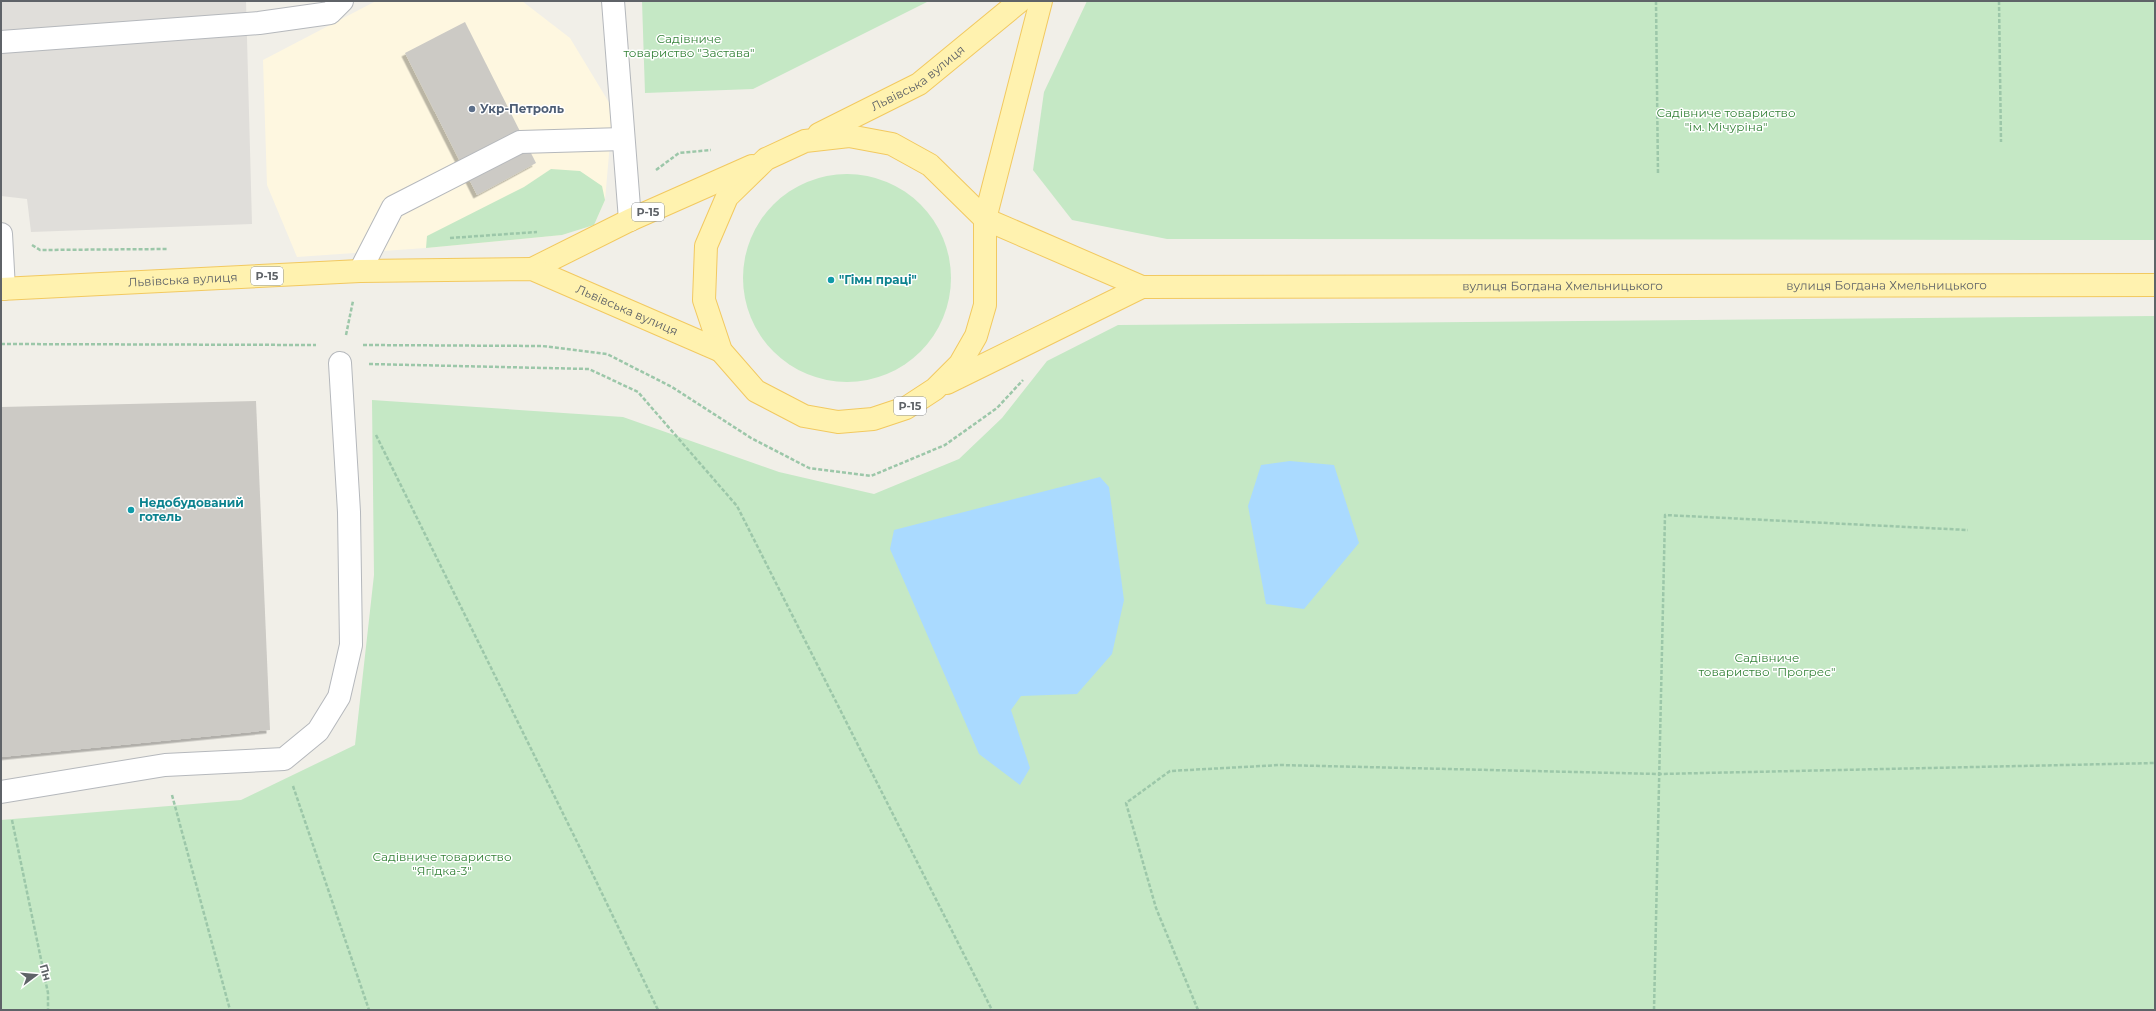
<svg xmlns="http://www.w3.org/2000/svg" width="2156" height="1011" viewBox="0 0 2156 1011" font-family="Montserrat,sans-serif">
<defs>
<filter id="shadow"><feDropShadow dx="-3.5" dy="3.5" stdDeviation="0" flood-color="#0004"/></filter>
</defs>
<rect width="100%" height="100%" fill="#f1efe8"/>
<!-- commercial -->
<polygon fill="#fef7e0" points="376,1 522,1 570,38 613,109 605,200 594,225 562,235 426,248 297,257 267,185 263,60"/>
<!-- industrial -->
<polygon fill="#e0deda" points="1,1 246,1 252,224 31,232 27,199 1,196"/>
<!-- green -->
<g fill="#c5e8c5">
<polygon points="642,1 929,1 753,89 645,93"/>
<polygon points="1087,1 2155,1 2155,240 1167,239 1072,220 1033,170 1044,92"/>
<polygon points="551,169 580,171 602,186 605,200 594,225 562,235 426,248 427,236 524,187"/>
<circle cx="847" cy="278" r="104"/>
<polygon points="2155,316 2155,1010 1,1010 1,820 241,800 355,745 374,575 372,400 623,417 779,472 874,494 959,459 1002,418 1047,361 1118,325"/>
</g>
<!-- water -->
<g fill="#aadaff">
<polygon points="1290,461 1334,465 1359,543 1304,609 1266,604 1248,506 1261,465"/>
<polygon points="1100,477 1109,487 1124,600 1112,654 1077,694 1021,696 1011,710 1030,768 1020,785 979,754 890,549 894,530"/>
</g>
<!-- building -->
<g fill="#cccac5" filter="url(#shadow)">
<polygon points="465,22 536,163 477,195 405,53"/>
<polygon points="256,401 270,730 1,757 1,407"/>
</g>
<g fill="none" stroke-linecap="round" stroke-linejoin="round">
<!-- minor casing -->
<g stroke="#b5b8bc" stroke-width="24">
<g id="minor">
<polyline points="613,1 630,220"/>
<polyline points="1,42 259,23 330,13 342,1"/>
<polyline points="1,234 4,289"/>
<polyline points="360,271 393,207 520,142 623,139"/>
<polyline points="1,792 165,765 284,759 318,731 339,697 351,645 349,512 340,363"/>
</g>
</g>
<!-- major casing -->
<g stroke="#f2c960" stroke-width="24">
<g id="major">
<path id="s1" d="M1041,1L985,219V305L976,336L960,364L935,389L906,408L873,419L838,422L804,416L756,391L721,351L704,300L706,246L727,197L766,159L805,141L849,136L892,144L930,165L985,219L1142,287L2155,285"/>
<path id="s2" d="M819,134L919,84L1020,1"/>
<polyline points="532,269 630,220 752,166"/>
<path id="s3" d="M1,289L360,271L532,269L721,351"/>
<polyline points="947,383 1142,287"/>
</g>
</g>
<!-- path -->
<g stroke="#9cc7a9" stroke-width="2.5" stroke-dasharray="4 2" stroke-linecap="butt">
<polyline points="1656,1 1658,175"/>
<polyline points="1999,1 2001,142"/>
<polyline points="656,170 679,153 711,150"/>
<polyline points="450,238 537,232"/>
<polyline points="32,245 40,250 168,249"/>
<polyline points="346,335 353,301"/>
<polyline points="1,344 316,345"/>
<polyline points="363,345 542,346 607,354 672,387 751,438 809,468 871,476 945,445 997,408 1023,380"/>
<polyline points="369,364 589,369 638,392 737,506 992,1010"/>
<polyline points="376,435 584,856 658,1010"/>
<polyline points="293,786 369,1010"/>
<polyline points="172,795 230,1010"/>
<polyline points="12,820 48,993 48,1010"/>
<polyline points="1198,1010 1156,908 1126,803 1170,771 1280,765 1659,774 2155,763"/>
<polyline points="1654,1010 1665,515 1968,530"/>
</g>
<!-- minor -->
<use href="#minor" stroke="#fff" stroke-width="22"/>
<!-- major -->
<use href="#major" stroke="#fff2af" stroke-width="22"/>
</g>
<!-- markers -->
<circle fill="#5c6f8a" stroke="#fff" stroke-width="1.5" cx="472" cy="109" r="4"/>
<g fill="#0f9aa8" stroke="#fff" stroke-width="1.5">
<circle cx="831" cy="280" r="4"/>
<circle cx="131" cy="510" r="4"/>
</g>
<g text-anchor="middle" stroke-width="3" stroke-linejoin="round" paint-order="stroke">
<!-- shield labels -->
<g fill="#fff" stroke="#8f9295" stroke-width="1">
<rect x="632" y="203" width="32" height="18" rx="3"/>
<rect x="251" y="267" width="32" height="18" rx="3"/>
<rect x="894" y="397" width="32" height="18" rx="3"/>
</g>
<g font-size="11" font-weight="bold" fill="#5f6368">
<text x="648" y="216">Р-15</text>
<text x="267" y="280">Р-15</text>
<text x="910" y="410">Р-15</text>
</g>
<!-- park labels -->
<g font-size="12" fill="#348238" stroke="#fff">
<text x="689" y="43">Садівниче<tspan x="689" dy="14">товариство "Застава"</tspan></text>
<text x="1726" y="117">Садівниче товариство<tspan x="1726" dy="14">"ім. Мічуріна"</tspan></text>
<text x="1767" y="662">Садівниче<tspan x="1767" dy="14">товариство "Прогрес"</tspan></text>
<text x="442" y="861">Садівниче товариство<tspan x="442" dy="14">"Ягідка-3"</tspan></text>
</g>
<!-- street labels -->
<g font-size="12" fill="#5f6368" stroke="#fff">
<text dy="4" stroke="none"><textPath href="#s2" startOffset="114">Львівська вулиця</textPath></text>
<text dy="4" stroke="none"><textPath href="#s3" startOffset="182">Львівська вулиця</textPath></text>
<text dy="4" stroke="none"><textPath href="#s1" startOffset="1716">вулиця Богдана Хмельницького</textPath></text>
<text dy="4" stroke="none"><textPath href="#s1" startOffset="2040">вулиця Богдана Хмельницького</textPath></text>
<text dy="4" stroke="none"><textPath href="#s3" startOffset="635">Львівська вулиця</textPath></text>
</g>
<!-- service labels -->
<g font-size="12" font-weight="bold" fill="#4e5e75" stroke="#fff" text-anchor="start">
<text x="480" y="113">Укр-Петроль</text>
</g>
<!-- culture labels -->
<g font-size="12" font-weight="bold" fill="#0d838f" stroke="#fff" text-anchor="start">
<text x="839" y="284">"Гімн праці"</text>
<text x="139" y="507">Недобудований<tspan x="139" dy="14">готель</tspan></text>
</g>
</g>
<!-- border -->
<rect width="2156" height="1011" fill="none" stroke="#5f6368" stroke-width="4"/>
<!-- north arrow -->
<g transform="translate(36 975) rotate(74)" stroke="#ffffff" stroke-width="3" paint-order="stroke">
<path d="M0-3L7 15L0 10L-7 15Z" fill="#5f6368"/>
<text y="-6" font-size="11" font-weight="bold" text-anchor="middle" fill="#5f6368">Пн</text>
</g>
</svg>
